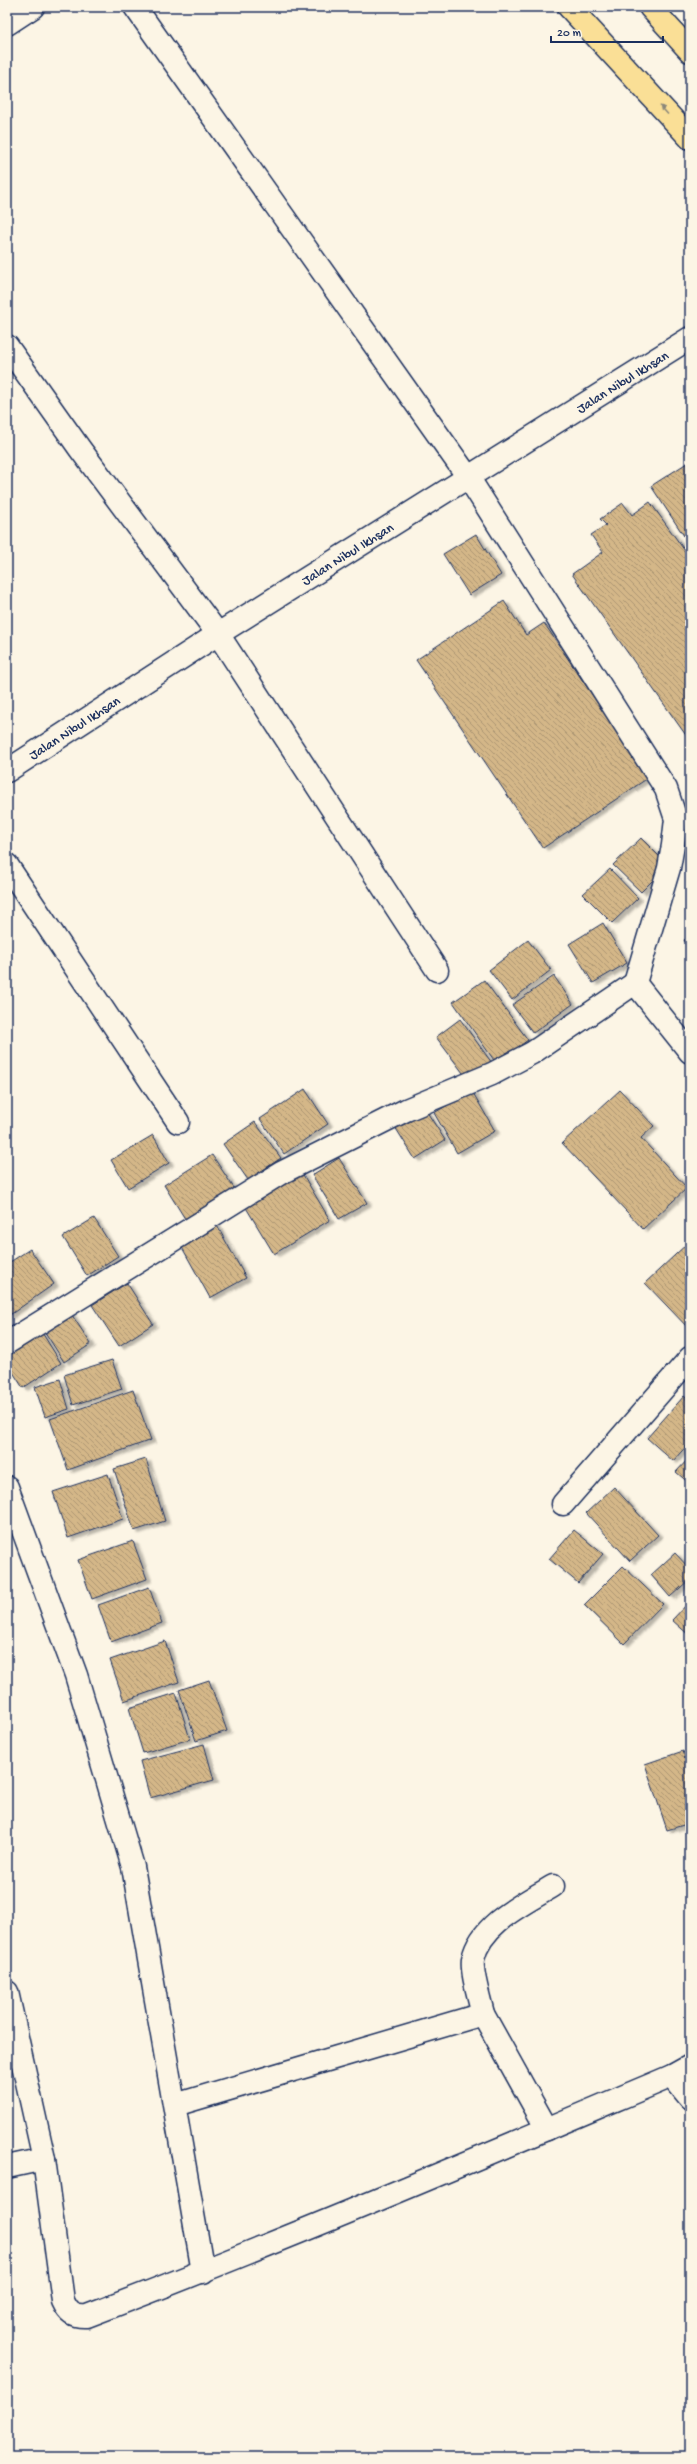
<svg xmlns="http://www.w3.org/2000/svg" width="697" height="2464" viewBox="0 0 697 2464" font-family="'Gochi Hand',sans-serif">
<defs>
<pattern id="building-back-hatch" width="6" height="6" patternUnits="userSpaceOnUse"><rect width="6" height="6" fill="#d4b788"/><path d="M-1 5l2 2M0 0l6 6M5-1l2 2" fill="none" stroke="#ab9572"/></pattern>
<filter id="shadow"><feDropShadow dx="4.5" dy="2.5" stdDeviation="1" flood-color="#0004"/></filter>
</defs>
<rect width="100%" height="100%" fill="#fcf5e5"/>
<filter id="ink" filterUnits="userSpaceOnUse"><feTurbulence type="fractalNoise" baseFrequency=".025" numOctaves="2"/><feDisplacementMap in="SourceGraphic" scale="8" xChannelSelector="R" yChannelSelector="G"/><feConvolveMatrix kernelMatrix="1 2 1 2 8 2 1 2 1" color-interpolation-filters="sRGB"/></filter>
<g filter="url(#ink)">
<!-- building -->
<g fill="url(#building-back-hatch)" stroke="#1b2f5e" filter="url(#shadow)">
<polygon points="690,461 690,545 651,486"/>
<polygon points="650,502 690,558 690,741 572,574 603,552 591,535 606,525 600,519 623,503 632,515"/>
<polygon points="476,534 501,575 469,595 443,554"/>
<polygon points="504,601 526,635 544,623 648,778 543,848 416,660"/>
<polygon points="641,838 668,865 641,892 613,865"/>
<polygon points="610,869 638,898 612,923 583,894"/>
<polygon points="603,923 627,963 593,983 569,944"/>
<polygon points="690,937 690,950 684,940"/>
<polygon points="528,940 551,970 512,1000 489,970"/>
<polygon points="554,976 573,1004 533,1033 512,1005"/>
<polygon points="484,980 528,1040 496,1063 453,1002"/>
<polygon points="460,1019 492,1063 469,1081 436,1037"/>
<polygon points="305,1089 328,1124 284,1154 260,1119"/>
<polygon points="620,1090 654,1126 641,1138 687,1188 643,1229 562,1143"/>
<polygon points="472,1091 495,1131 457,1153 434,1113"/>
<polygon points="425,1109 445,1140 415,1159 395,1127"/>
<polygon points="255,1122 281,1158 248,1180 223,1144"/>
<polygon points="153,1135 169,1163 128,1188 111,1160"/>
<polygon points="212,1155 236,1191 187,1222 164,1185"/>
<polygon points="339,1158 367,1203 339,1219 312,1175"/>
<polygon points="302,1173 330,1220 274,1254 245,1206"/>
<polygon points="94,1218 118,1256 87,1276 63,1237"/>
<polygon points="215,1222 246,1278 210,1298 179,1242"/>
<polygon points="690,1241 690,1330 645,1283"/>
<polygon points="30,1249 54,1284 7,1317 7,1264"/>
<polygon points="127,1283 153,1324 119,1346 92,1305"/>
<polygon points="70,1312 91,1344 64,1362 43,1329"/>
<polygon points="41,1331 61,1363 23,1388 7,1363 7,1353"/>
<polygon points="112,1360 122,1389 73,1405 64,1375"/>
<polygon points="60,1379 69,1409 45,1417 35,1387"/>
<polygon points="133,1390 151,1440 68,1470 50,1419"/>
<polygon points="684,1396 690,1401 690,1442 673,1461 647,1438"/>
<polygon points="690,1457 690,1484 676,1472"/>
<polygon points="146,1459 165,1521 134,1531 114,1469"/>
<polygon points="108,1474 123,1519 68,1538 53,1492"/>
<polygon points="614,1487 658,1535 630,1561 586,1513"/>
<polygon points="574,1530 603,1554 578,1583 549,1559"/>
<polygon points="133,1541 147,1579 92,1599 78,1560"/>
<polygon points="675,1553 690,1569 690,1579 670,1597 651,1575"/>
<polygon points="623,1566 663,1604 624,1644 584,1605"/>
<polygon points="149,1587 162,1623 111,1642 98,1605"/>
<polygon points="690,1601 690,1636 672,1620"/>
<polygon points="165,1641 179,1682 124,1701 110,1660"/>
<polygon points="209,1680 227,1731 196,1741 179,1690"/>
<polygon points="176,1693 190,1739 143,1753 129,1708"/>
<polygon points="204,1744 214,1780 150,1798 140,1761"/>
<polygon points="683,1751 690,1772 690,1823 667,1830 645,1764"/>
</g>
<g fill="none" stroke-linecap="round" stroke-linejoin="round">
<!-- minor casing -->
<g stroke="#1b2f5e" stroke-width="25">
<g id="minor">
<polyline points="135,7 468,477 666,789 676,819 673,845 669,868 635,983"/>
<polyline points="7,24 33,7"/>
<polyline points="7,346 80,449 218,634 437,970"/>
<polyline points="7,771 218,634 690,338"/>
<polyline points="7,865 178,1122"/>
<polyline points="7,1343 281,1173 406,1110 492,1074 532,1053 635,983 690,1052"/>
<polyline points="7,1487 76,1675 133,1867 203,2272"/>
<polyline points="563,1504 690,1358"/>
<path d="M7,1992L44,2159L63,2301C68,2312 73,2317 87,2316C284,2241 478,2158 672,2076L690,2066"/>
<path d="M483,2014C480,2000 471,1973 473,1959C481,1923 524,1904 553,1886"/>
<polyline points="672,2076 690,2098"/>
<polyline points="175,2105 483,2014 547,2129"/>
<polyline points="7,2167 44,2159"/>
</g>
</g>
<!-- highway casing -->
<g stroke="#1b2f5e" stroke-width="25">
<g id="highway">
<polyline points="569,7 690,138"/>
<polyline points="650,7 690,51"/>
</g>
</g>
<!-- minor -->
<use href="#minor" stroke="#fcf5e5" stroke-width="22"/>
<!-- highway -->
<use href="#highway" stroke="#fadf96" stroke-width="22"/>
</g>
<!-- one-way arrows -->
<defs><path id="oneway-solid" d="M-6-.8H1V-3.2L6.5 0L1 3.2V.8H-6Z"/></defs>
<use fill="#8a877a" href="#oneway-solid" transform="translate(664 110) rotate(-132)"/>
</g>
<g text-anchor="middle" stroke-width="3" stroke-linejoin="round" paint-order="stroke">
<!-- street labels -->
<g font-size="14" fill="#1b2f5e" stroke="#fcf5e5">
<text transform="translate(622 381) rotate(-32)" y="5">Jalan Nibul Ikhsan</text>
<text transform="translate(347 553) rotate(-32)" y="5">Jalan Nibul Ikhsan</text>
<text transform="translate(74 727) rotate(-33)" y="5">Jalan Nibul Ikhsan</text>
</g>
</g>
<!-- margin -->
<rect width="697" height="2464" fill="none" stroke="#fcf5e5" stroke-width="24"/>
<rect x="12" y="12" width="673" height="2440" fill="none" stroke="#1b2f5e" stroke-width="1.5" filter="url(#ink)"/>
<!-- scale -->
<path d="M551 36v6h112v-6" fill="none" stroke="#1b2f5e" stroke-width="2"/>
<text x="557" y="36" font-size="12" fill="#1b2f5e" stroke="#fcf5e5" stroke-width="3" paint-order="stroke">20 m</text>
</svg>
